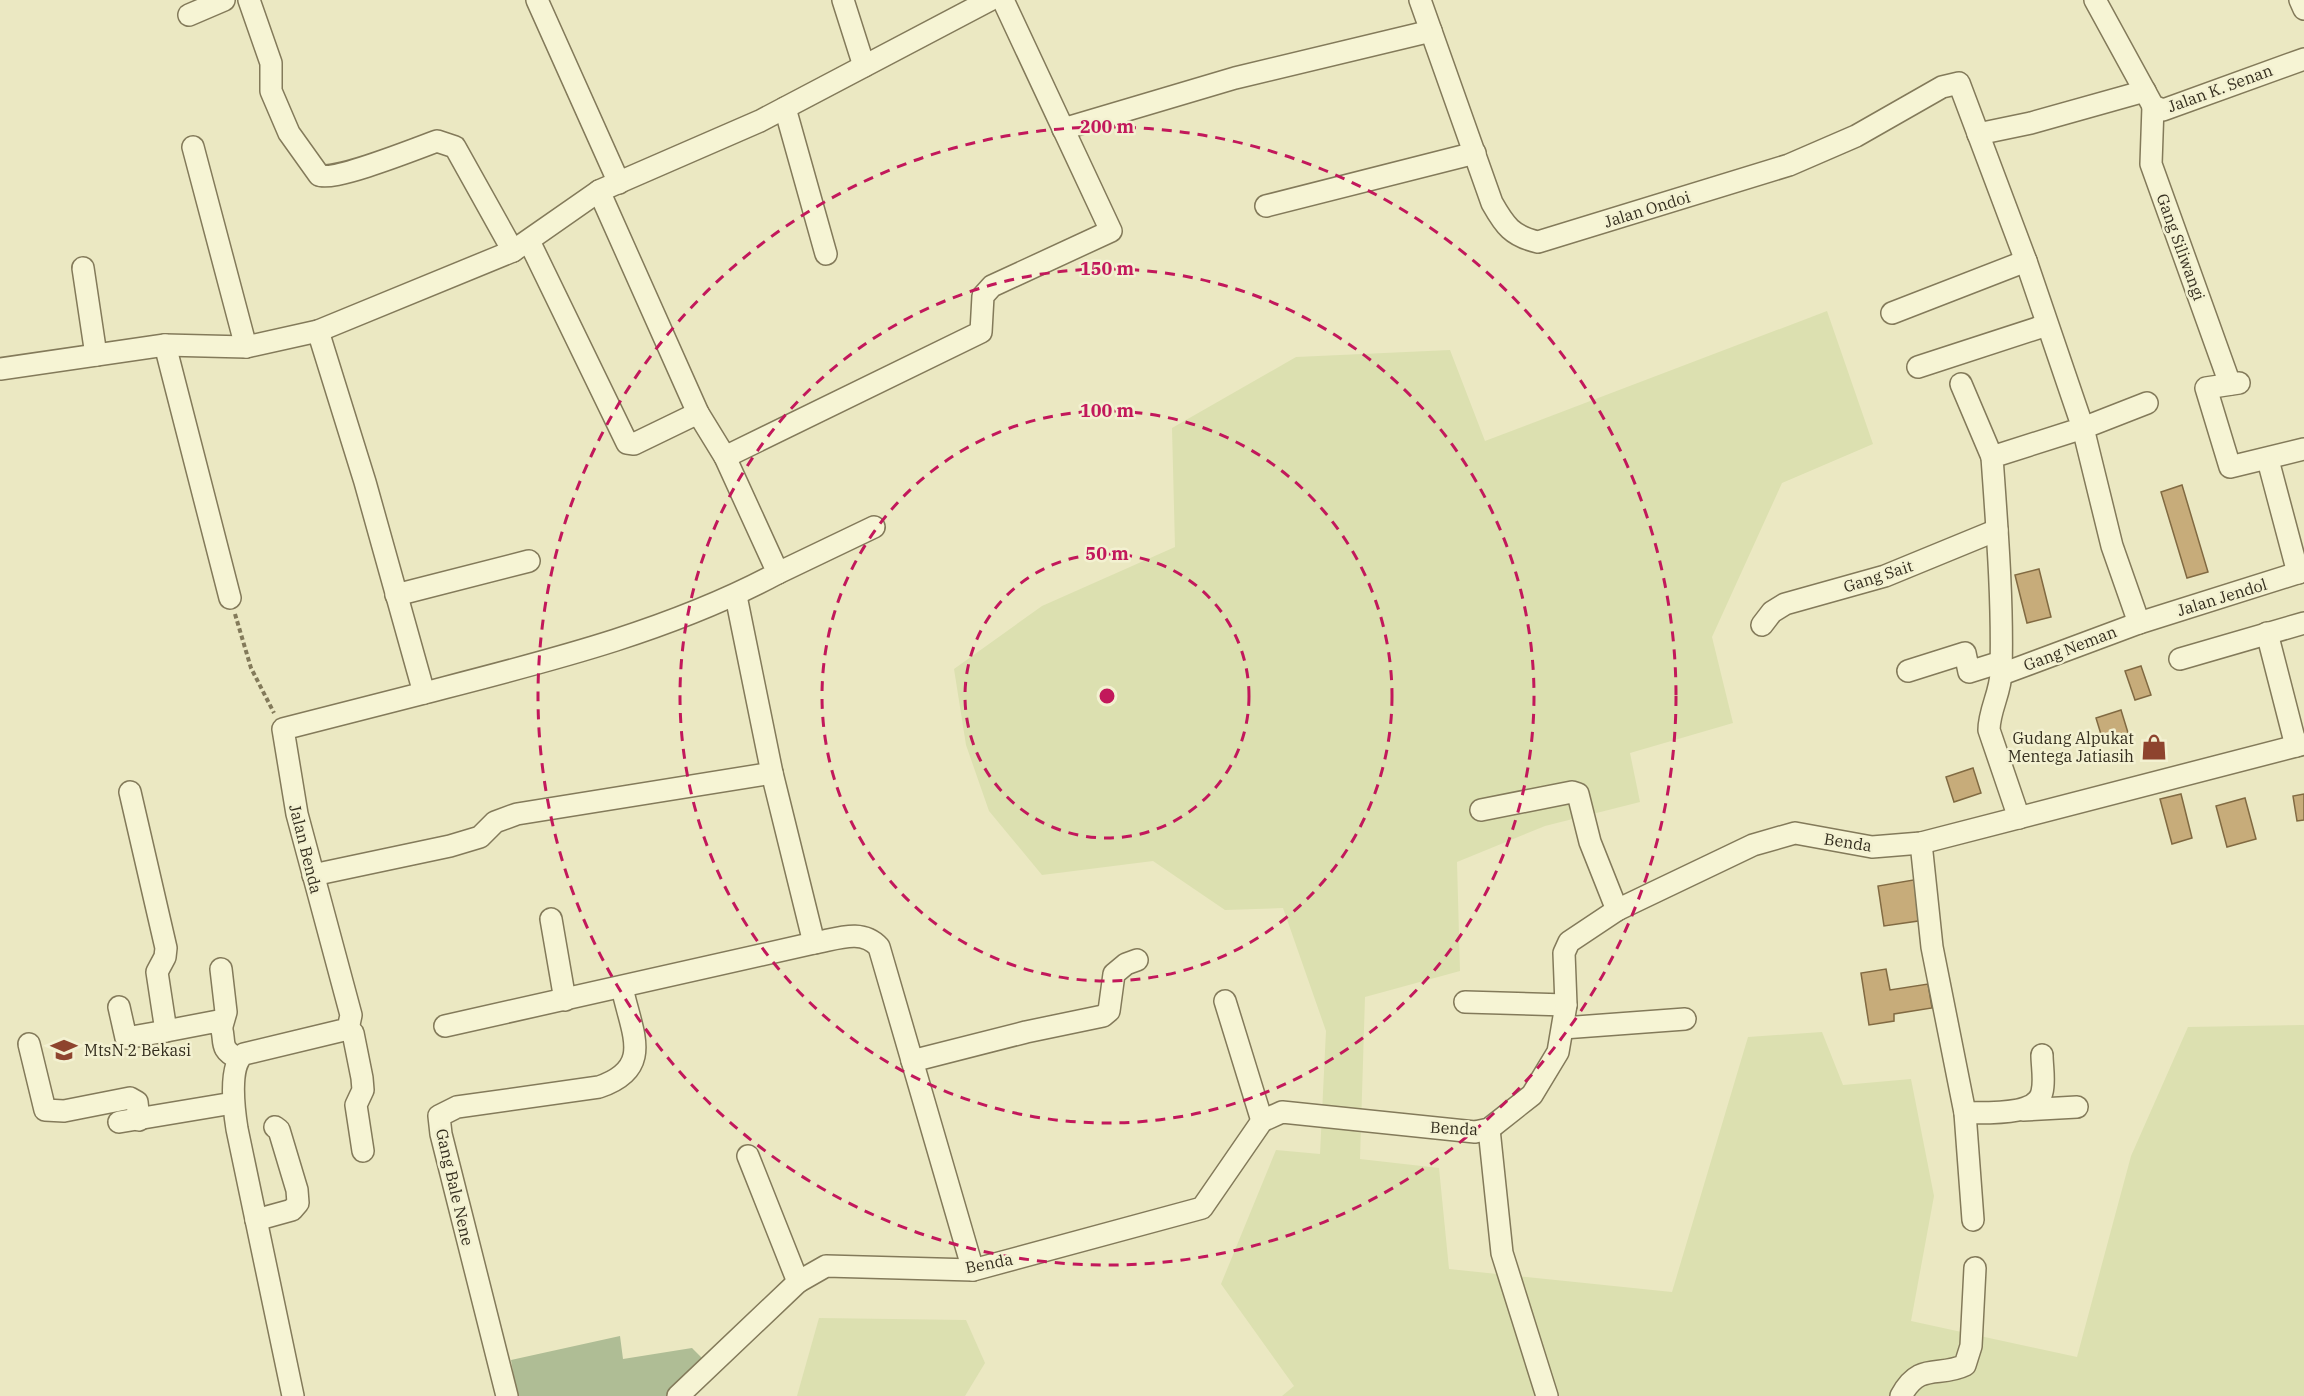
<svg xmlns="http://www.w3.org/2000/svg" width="2304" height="1396" viewBox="0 0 2304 1396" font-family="'IBM Plex Serif',serif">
<rect width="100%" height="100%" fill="#ebe8c2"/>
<!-- farmland -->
<g fill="#dce0b0">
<polygon points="1827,311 1873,444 1782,483 1712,637 1733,723 1630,753 1640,802 1545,826 1457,862 1460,971 1365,997 1360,1159 1439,1168 1449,1269 1672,1292 1748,1037 1822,1032 1843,1085 1911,1079 1934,1196 1911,1321 2077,1357 2131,1156 2188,1027 2304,1025 2304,1396 1282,1396 1294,1386 1221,1284 1276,1150 1320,1154 1326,1031 1283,908 1225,910 1153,861 1042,875 989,811 966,745 954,669 1042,606 1175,547 1172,428 1296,357 1450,350 1485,441"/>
<polygon points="819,1318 966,1320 985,1363 965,1396 797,1396"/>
</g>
<!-- cemetery -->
<polygon fill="#afbd95" points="620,1336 623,1359 692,1348 705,1361 667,1396 517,1396 511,1360"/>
<!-- building -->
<g fill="#c7ac7a" stroke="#816a42" stroke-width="1.5">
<polygon points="2182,485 2208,572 2187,578 2161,492"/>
<polygon points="2039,569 2051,617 2027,623 2015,575"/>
<polygon points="2141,666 2151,695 2135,700 2125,671"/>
<polygon points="2121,710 2129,736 2104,744 2096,718"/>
<polygon points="1973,768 1981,793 1954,802 1946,777"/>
<polygon points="2181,794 2192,838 2172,844 2160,799"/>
<polygon points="2304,794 2304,820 2297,821 2293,796"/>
<polygon points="2245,798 2256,839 2227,847 2216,806"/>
<polygon points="1919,879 1925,920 1884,926 1878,886"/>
<polygon points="1886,969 1890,990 1928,984 1932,1008 1894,1014 1894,1021 1869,1025 1861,973"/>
</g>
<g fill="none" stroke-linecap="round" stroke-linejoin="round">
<!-- minor casing -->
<g stroke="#837a5a" stroke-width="24">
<g id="minor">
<path d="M249,0L271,63V91L289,133L319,175C333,182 418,148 437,141L455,147L513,251"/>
<polyline points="537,0 619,183"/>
<polyline points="843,0 864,66"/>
<path d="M1420,0L1492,203C1505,226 1512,236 1538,242L1789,165L1856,136L1942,87L1959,83L2026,261L2083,428L1992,457C1997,528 2003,601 2001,672C2001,692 1989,710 1989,730L2019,818"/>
<polyline points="2095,0 2153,106 2163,110 2304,59"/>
<polyline points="2300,0 2304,9"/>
<polyline points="189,15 224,0"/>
<polyline points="2153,106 2151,164 2230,384"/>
<polyline points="785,108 826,254"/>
<polyline points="1063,129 1235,78 1431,31"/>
<polyline points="1978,134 2031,123 2145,91"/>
<polyline points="193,147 246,347"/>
<polyline points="1266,206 1475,153"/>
<polyline points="529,241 627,443 634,444 698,413"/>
<polyline points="83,268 96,355"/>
<polyline points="1892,313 2026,261"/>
<polyline points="165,345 230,598"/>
<polyline points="1918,367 2047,325"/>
<polyline points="0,369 165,345 246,347 318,331 513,251 599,191 760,121 990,0"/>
<polyline points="2239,383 2206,388 2230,467 2304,449"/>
<polyline points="1961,384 1992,457"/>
<polyline points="725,457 981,332 983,296 992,286 1111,231 1003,0"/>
<polyline points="2268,460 2298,573"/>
<polyline points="778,573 874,527"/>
<polyline points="396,595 529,561"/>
<polyline points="2139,623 2112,546 2083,428 2147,403"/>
<polyline points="1762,625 1772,612 1785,604 1885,576 1997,530"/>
<polyline points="2267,633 2296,746"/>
<polyline points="2180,659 2304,623"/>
<polyline points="1908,671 1965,653 1969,672 2001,662"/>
<polyline points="2002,674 2139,623 2304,571"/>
<path d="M424,693C544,662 668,632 778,573L725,457L698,413L599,191"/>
<path d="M130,792L166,948L165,957L157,972L166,1031L218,1021C229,1037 215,1048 238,1058"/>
<polyline points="1481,810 1572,792 1578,794 1590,842 1617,910"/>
<polyline points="1921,843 1932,947 1965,1113 1973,1220"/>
<polyline points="313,875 450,846 480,837 495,822 517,814 772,773"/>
<polyline points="551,919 565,1000"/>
<path d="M814,943C837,939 862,928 879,947L973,1270"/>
<polyline points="221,969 226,1012 222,1026"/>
<polyline points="1225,1001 1262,1121"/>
<polyline points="1465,1002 1566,1005"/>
<polyline points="119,1007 126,1038 166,1031"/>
<polyline points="445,1026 814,943 772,773 736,596"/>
<polyline points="1563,1028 1685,1019"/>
<polyline points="348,1029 353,1033 362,1078 363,1090 356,1105 363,1151"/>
<polyline points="29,1044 45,1110 64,1111 130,1098 137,1102 139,1120"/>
<polyline points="912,1061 1026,1032 1103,1016 1109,1011 1114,974 1126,964 1137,960"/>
<polyline points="2023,1110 2077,1107"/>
<path d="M1965,1113C1984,1112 2037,1117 2042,1092C2045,1081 2042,1066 2042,1055"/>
<polyline points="119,1122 233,1103"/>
<polyline points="1489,1129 1502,1253 1547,1396"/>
<polyline points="748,1156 798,1282"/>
<polyline points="256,1220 292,1210 298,1203 297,1190 279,1130 275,1127"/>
<path d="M293,1396L237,1129C234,1110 228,1065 244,1054L348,1029L351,1015L297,814L283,729L424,693L365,482L318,331"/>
<path d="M507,1396L441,1134L439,1116L457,1107L599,1087C655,1068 631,1032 622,987"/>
<polyline points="678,1396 798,1282 826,1266 973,1270 1202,1208 1262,1121 1282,1112 1475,1132 1489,1129 1532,1095 1558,1052 1566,1005 1564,953 1569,942 1617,910 1753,845 1795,833 1872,847 1921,843 2304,744"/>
<path d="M1901,1396C1920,1361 1939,1378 1965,1365L1971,1346L1975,1268"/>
</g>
</g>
<!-- path -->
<polyline stroke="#837a5a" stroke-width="4" stroke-dasharray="4.5 3" stroke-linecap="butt" points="235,614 251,668 274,713"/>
<!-- minor -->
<use href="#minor" stroke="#f6f4d4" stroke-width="21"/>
</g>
<!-- distance rings -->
<g fill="none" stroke="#c2185b" stroke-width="3" stroke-dasharray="10 8">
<circle cx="1107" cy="696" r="142"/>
<circle cx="1107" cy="696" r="285"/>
<circle cx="1107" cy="696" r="427"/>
<circle cx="1107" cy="696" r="569"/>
</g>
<!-- icons -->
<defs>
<g id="shop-bare" transform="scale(2.07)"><path d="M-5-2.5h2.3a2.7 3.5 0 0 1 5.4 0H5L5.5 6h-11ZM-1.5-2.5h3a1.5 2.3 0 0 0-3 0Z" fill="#8e442e" stroke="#f3f1d1" stroke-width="2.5" paint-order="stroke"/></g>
<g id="school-bare" transform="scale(2.07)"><path d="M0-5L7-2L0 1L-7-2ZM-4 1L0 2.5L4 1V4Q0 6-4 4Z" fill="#8e442e" stroke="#f3f1d1" stroke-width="2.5" paint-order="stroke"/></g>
</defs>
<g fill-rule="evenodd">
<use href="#shop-bare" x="2154" y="747"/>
<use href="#school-bare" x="64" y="1050"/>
</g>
<g text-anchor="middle" stroke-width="5" stroke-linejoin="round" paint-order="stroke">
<!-- street labels -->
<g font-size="16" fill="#342e1e" stroke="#f3f1d1">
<text transform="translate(2220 88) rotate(-20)" y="6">Jalan K. Senan</text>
<text transform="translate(1647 209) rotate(-17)" y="6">Jalan Ondoi</text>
<text transform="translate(2181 247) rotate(70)" y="6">Gang Siliwangi</text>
<text transform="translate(1878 576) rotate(-18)" y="6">Gang Sait</text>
<text transform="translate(2222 597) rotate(-17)" y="6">Jalan Jendol</text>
<text transform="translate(2070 648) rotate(-21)" y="6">Gang Neman</text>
<text transform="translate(1848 842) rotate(9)" y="6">Benda</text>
<text transform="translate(306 849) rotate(76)" y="6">Jalan Benda</text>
<text transform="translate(1454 1128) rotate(3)" y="6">Benda</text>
<text transform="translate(455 1187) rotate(77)" y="6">Gang Bale Nene</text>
<text transform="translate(989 1263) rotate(-11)" y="6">Benda</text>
</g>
<!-- poi labels -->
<g font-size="16" fill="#342e1e" stroke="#f3f1d1" text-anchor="end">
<text x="2134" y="744">Gudang Alpukat<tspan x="2134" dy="18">Mentega Jatiasih</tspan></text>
<text x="84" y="1056" text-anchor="start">MtsN 2 Bekasi</text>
</g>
</g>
<circle cx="1107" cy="696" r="9" fill="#c2185b" stroke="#f3f1d1" stroke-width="3"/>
<g font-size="18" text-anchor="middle" font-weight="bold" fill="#c2185b" stroke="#f3f1d1" stroke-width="5" stroke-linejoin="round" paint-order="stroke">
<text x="1107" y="133">200 m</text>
<text x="1107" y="275">150 m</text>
<text x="1107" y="417">100 m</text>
<text x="1107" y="560">50 m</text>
</g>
</svg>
